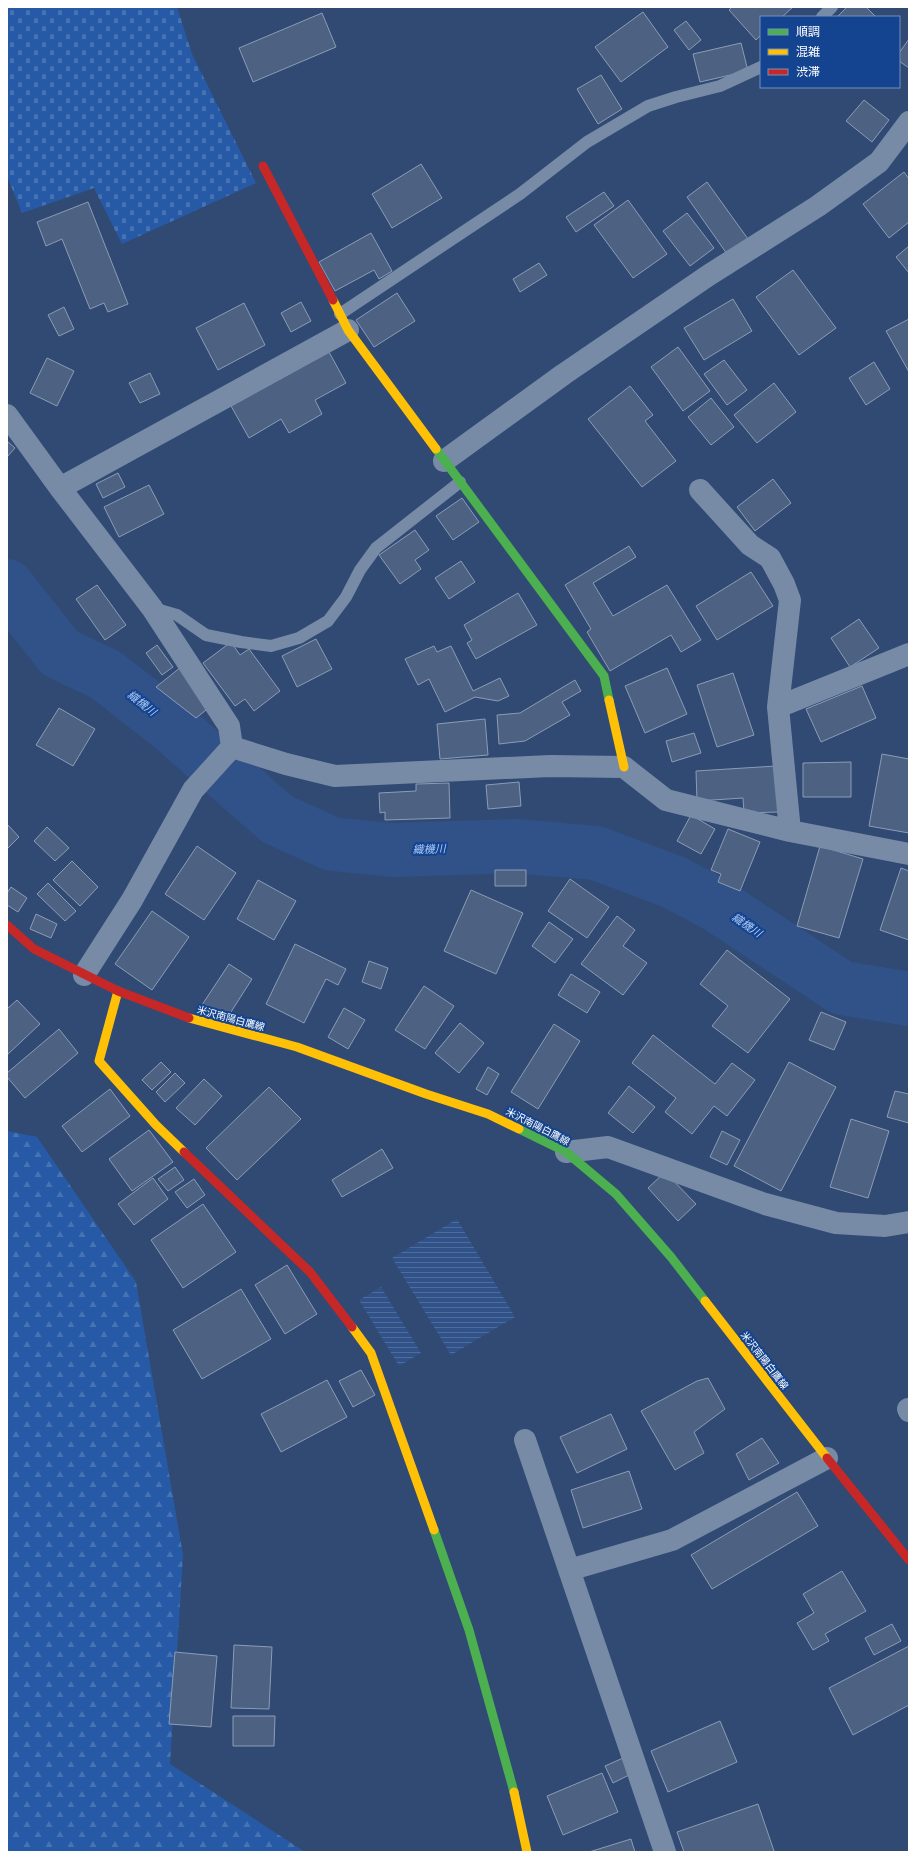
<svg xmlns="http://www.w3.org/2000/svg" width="916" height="1859" viewBox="0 0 916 1859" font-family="'Nunito Sans','Noto Sans JP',sans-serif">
	<defs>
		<pattern id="forest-firs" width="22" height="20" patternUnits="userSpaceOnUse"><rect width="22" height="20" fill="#275aa6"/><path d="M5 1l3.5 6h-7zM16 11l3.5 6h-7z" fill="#4773b3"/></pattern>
		<pattern id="cemetery-stones" width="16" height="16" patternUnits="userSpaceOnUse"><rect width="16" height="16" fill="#275aa6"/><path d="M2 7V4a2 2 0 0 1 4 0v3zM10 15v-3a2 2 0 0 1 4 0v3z" fill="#4773b3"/></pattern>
		<pattern id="water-rules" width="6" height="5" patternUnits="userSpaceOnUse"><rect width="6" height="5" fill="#305289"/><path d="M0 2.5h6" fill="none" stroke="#4f6c9b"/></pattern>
	</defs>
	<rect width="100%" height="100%" fill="#304a73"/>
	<path fill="url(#forest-firs)" d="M7,1131L37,1137L136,1282L183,1555L170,1764L305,1852H7Z"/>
	<path fill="url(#cemetery-stones)" d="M7,7H177L192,54L256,183L122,244L94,188L22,213L7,176Z"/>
	<path fill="url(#water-rules)" d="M457,1219L515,1317L451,1355L392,1258Z
		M381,1287L421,1353L399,1366L359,1300Z"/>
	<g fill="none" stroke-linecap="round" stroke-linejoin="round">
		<path stroke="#305289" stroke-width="54" d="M7,586L60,653L106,675L170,725L277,819L332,844L392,850L516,846L596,853L673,882L715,904L842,988L909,999"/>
	</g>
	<path fill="#4d6283" stroke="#8c9cb5" d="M732,7H793L782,17H761V35L756,40L729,10Z
		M847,7H866L876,17H837Z
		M643,12L668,47L621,82L595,47Z
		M322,13L336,47L253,82L239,48Z
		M686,21L701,40L689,50L674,30Z
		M909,39V68L899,61V53Z
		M741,43L748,71L700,82L693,54Z
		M601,75L622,109L598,124L577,89Z
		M864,100L889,120L872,142L846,121Z
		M421,164L442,198L392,228L372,194Z
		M904,172L909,179V222L889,238L863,204Z
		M707,182L748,239L727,254L687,197Z
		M604,192L614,206L576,232L566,217Z
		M628,200L667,254L633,278L594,225Z
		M88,202L128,304L108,312L104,303L90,309L62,239L46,246L37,222Z
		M687,213L714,248L690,266L663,231Z
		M371,233L392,271L379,279L374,270L335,291L319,262Z
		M909,246V273L896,257Z
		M539,263L547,275L520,292L513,279Z
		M793,270L836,328L799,355L756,297Z
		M397,293L415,321L374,347L356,320Z
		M733,299L752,331L704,360L684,328Z
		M301,302L311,321L291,332L281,313Z
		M244,303L265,345L218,370L196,328Z
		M64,307L74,329L59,336L48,315Z
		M909,319V372L886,331Z
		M678,347L710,391L683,411L651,367Z
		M329,352L346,383L315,400L322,414L289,433L281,419L249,438L231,406Z
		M47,358L74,371L57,406L30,393Z
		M724,360L747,390L727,405L704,374Z
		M874,362L890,389L866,405L849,378Z
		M150,373L160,394L140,403L129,383Z
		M774,383L796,412L757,443L734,415Z
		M630,386L653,415L645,421L676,461L642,487L588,419Z
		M711,398L734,427L711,445L688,417Z
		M7,441L15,448L7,457Z
		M118,473L125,487L103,498L96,484Z
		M773,479L791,503L755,531L737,507Z
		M149,485L164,514L119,537L104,507Z
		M462,498L479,522L453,540L436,516Z
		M415,530L429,550L415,560L421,569L400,584L379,555Z
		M629,546L636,557L593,583L613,616L667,585L701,640L681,652L671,635L610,671L587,632L591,629L565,585Z
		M461,561L475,582L449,599L435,578Z
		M751,572L773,606L717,640L696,606Z
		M97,585L126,625L105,640L76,599Z
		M518,593L537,625L476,659L467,643L472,640L464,625Z
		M859,619L879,648L850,667L831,638Z
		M316,639L332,669L297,687L282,656Z
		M231,642L240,655L249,649L280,691L254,711L245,699L235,706L203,663Z
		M157,645L173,667L162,675L146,653Z
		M434,646L437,652L451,646L473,691L500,678L509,696L498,701L475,697L445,712L429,679L418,685L405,659Z
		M181,667L211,706L196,718L156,687Z
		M667,668L687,714L645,733L625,686Z
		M733,673L754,735L717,747L697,685Z
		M575,680L581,691L562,702L570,715L525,741L499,744L497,715L520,713Z
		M862,686L876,718L821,742L806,709Z
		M59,708L95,729L73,766L36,745Z
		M485,719L488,755L440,759L437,724Z
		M694,733L701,753L672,762L666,741Z
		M882,754L909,759V833L869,826Z
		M851,762V797H803V763Z
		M776,766L779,812L744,813L743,798L697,801L696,771Z
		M519,782L521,806L488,809L486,785Z
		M449,783L450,818L385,820V812L380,813L379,793L416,791V784Z
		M691,815L715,829L701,854L677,841Z
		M7,824L19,837L7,849Z
		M47,827L69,848L55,861L34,841Z
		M728,829L760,842L740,891L718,882L721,874L711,870Z
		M197,846L236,873L204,920L165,894Z
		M820,846L863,859L839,938L797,926Z
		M72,861L98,887L80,906L53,880Z
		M901,868L909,871V940L880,930Z
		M495,870H526V886H495Z
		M570,879L609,907L587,938L548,911Z
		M258,880L296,901L274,940L237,919Z
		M48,883L76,911L65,921L37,894Z
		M11,887L27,898L18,912L7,905V893Z
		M471,890L523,913L496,974L444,951Z
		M152,911L189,937L152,990L115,964Z
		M36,914L57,924L51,938L30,929Z
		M617,916L635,930L623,946L647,963L623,995L581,964Z
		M549,922L573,939L555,963L532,946Z
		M295,944L346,969L338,985L326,979L304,1023L266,1004Z
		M727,950L790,999L748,1053L712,1026L728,1006L700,984Z
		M369,961L388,968L381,989L362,982Z
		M229,964L252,979L224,1023L200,1008Z
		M571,974L600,992L587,1013L558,995Z
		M424,986L454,1006L425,1049L395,1030Z
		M17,1000L40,1024L7,1055V1009Z
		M344,1008L365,1020L348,1049L328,1037Z
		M821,1012L846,1022L834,1050L809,1040Z
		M460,1023L484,1043L459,1073L435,1053Z
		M554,1024L580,1041L538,1109L511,1092Z
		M59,1029L78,1053L25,1098L7,1077V1073Z
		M653,1035L715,1084L732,1063L755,1080L727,1116L714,1106L692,1134L665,1112L676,1098L632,1063Z
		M161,1062L171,1072L152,1090L142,1080Z
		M789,1062L836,1087L781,1191L734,1166Z
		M488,1067L499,1074L487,1095L476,1089Z
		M175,1073L185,1083L165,1102L156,1092Z
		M204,1079L222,1096L195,1125L176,1108Z
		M629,1086L655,1107L633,1133L608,1113Z
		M269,1087L301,1119L237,1180L206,1148Z
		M110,1089L130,1116L82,1152L62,1126Z
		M895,1091L909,1094V1123L887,1117Z
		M851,1119L889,1131L868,1198L830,1187Z
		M149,1130L173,1162L132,1191L109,1159Z
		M722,1131L740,1140L727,1165L710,1157Z
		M382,1149L393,1168L342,1197L332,1180Z
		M175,1167L184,1180L168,1191L158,1179Z
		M665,1172L696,1204L678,1221L648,1188Z
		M153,1178L168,1199L134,1225L118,1204Z
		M194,1179L205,1195L187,1208L175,1192Z
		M203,1204L236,1252L183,1288L151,1240Z
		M287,1265L317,1314L285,1334L255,1285Z
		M241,1289L271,1339L202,1379L173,1330Z
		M361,1370L375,1395L353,1407L339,1381Z
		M708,1378L725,1409L694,1432L704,1453L675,1470L641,1411L697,1381Z
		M327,1380L347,1417L281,1452L261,1414Z
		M611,1414L627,1449L577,1473L560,1437Z
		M762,1438L779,1463L749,1480L736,1454Z
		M629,1471L642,1509L583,1528L571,1490Z
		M797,1492L818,1526L712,1589L691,1555Z
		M842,1571L866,1611L825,1634L829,1641L813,1650L797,1623L814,1613L803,1594Z
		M892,1624L901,1641L874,1655L865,1638Z
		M234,1645L272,1647L269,1709L231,1708Z
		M909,1646V1705L853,1735L829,1688Z
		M175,1652L217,1656L211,1727L169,1724Z
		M233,1716H275L274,1746H233Z
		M720,1721L737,1762L668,1792L651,1751Z
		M623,1758L631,1774L613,1783L605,1766Z
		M602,1773L618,1812L563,1835L547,1796Z
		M758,1804L774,1851L770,1852H684L677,1832Z
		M631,1839L635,1852H589Z"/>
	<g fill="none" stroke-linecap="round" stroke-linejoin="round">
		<path stroke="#778ba7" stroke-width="12" d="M822,17L832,7
			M340,314L520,194L587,142L648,106L676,97L720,86L761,67
			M153,608L177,615L206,635L241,642L271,646L299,638L328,621L346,597L360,570L376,548L460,482"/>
		<path stroke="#778ba7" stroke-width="22" d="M7,415L60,488L152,608L229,726L232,747
			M444,461L564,374L709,275L818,206L879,162L909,122
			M60,488L348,330
			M700,490L750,545L770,558L784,584L790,600L778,707L790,831
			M778,707L909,654
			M232,747L286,764L335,776L550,766L624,767L666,800L790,831L909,854
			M84,975L132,900L193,790L232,747
			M566,1152L608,1147L765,1204L836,1223L885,1226L909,1222
			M908,1409L909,1411
			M525,1440L665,1852
			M569,1570L672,1540L827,1458"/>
		<path stroke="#4caf50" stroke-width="9" d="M436,449L604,676L609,700
			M519,1129L566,1152L616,1194L671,1257L705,1301
			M434,1530L469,1630L514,1792"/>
		<path stroke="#ffc107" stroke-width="9" d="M333,300L348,330L436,449
			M609,700L624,767
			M118,991L99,1061L156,1125L184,1152
			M189,1018L297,1047L426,1094L488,1114L519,1129
			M705,1301L827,1458
			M352,1327L371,1353L434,1530
			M514,1792L527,1852"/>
		<path stroke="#c62828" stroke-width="9" d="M263,166L333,300
			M7,925L34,949L118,991L189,1018
			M184,1152L310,1272L352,1327
			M827,1458L909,1560"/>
	</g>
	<g text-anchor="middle" stroke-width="4" stroke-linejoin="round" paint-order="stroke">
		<g font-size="10" fill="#fff" stroke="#14448f">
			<text transform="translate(231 1018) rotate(15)" y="4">米沢南陽白鷹線</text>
			<text transform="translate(538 1126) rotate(27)" y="4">米沢南陽白鷹線</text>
			<text transform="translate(765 1360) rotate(52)" y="4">米沢南陽白鷹線</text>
		</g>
		<g font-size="11" font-style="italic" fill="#accbf8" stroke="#14448f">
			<text transform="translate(142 703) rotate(38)" y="4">織機川</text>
			<text transform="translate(429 849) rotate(-2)" y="4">織機川</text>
			<text transform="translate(747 925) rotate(34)" y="4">織機川</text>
		</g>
	</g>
	<rect width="916" height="1859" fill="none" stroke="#ffffff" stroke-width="16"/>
	<rect x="760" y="16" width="140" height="72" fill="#14448f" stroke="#728fbc"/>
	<rect x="768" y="29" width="20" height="6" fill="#4caf50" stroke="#728fbc"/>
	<text x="796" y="36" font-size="12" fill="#ffffff">順調</text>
	<rect x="768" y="49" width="20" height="6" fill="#ffc107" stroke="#728fbc"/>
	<text x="796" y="56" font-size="12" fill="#ffffff">混雑</text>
	<rect x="768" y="69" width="20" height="6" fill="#c62828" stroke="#728fbc"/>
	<text x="796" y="76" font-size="12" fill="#ffffff">渋滞</text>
</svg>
